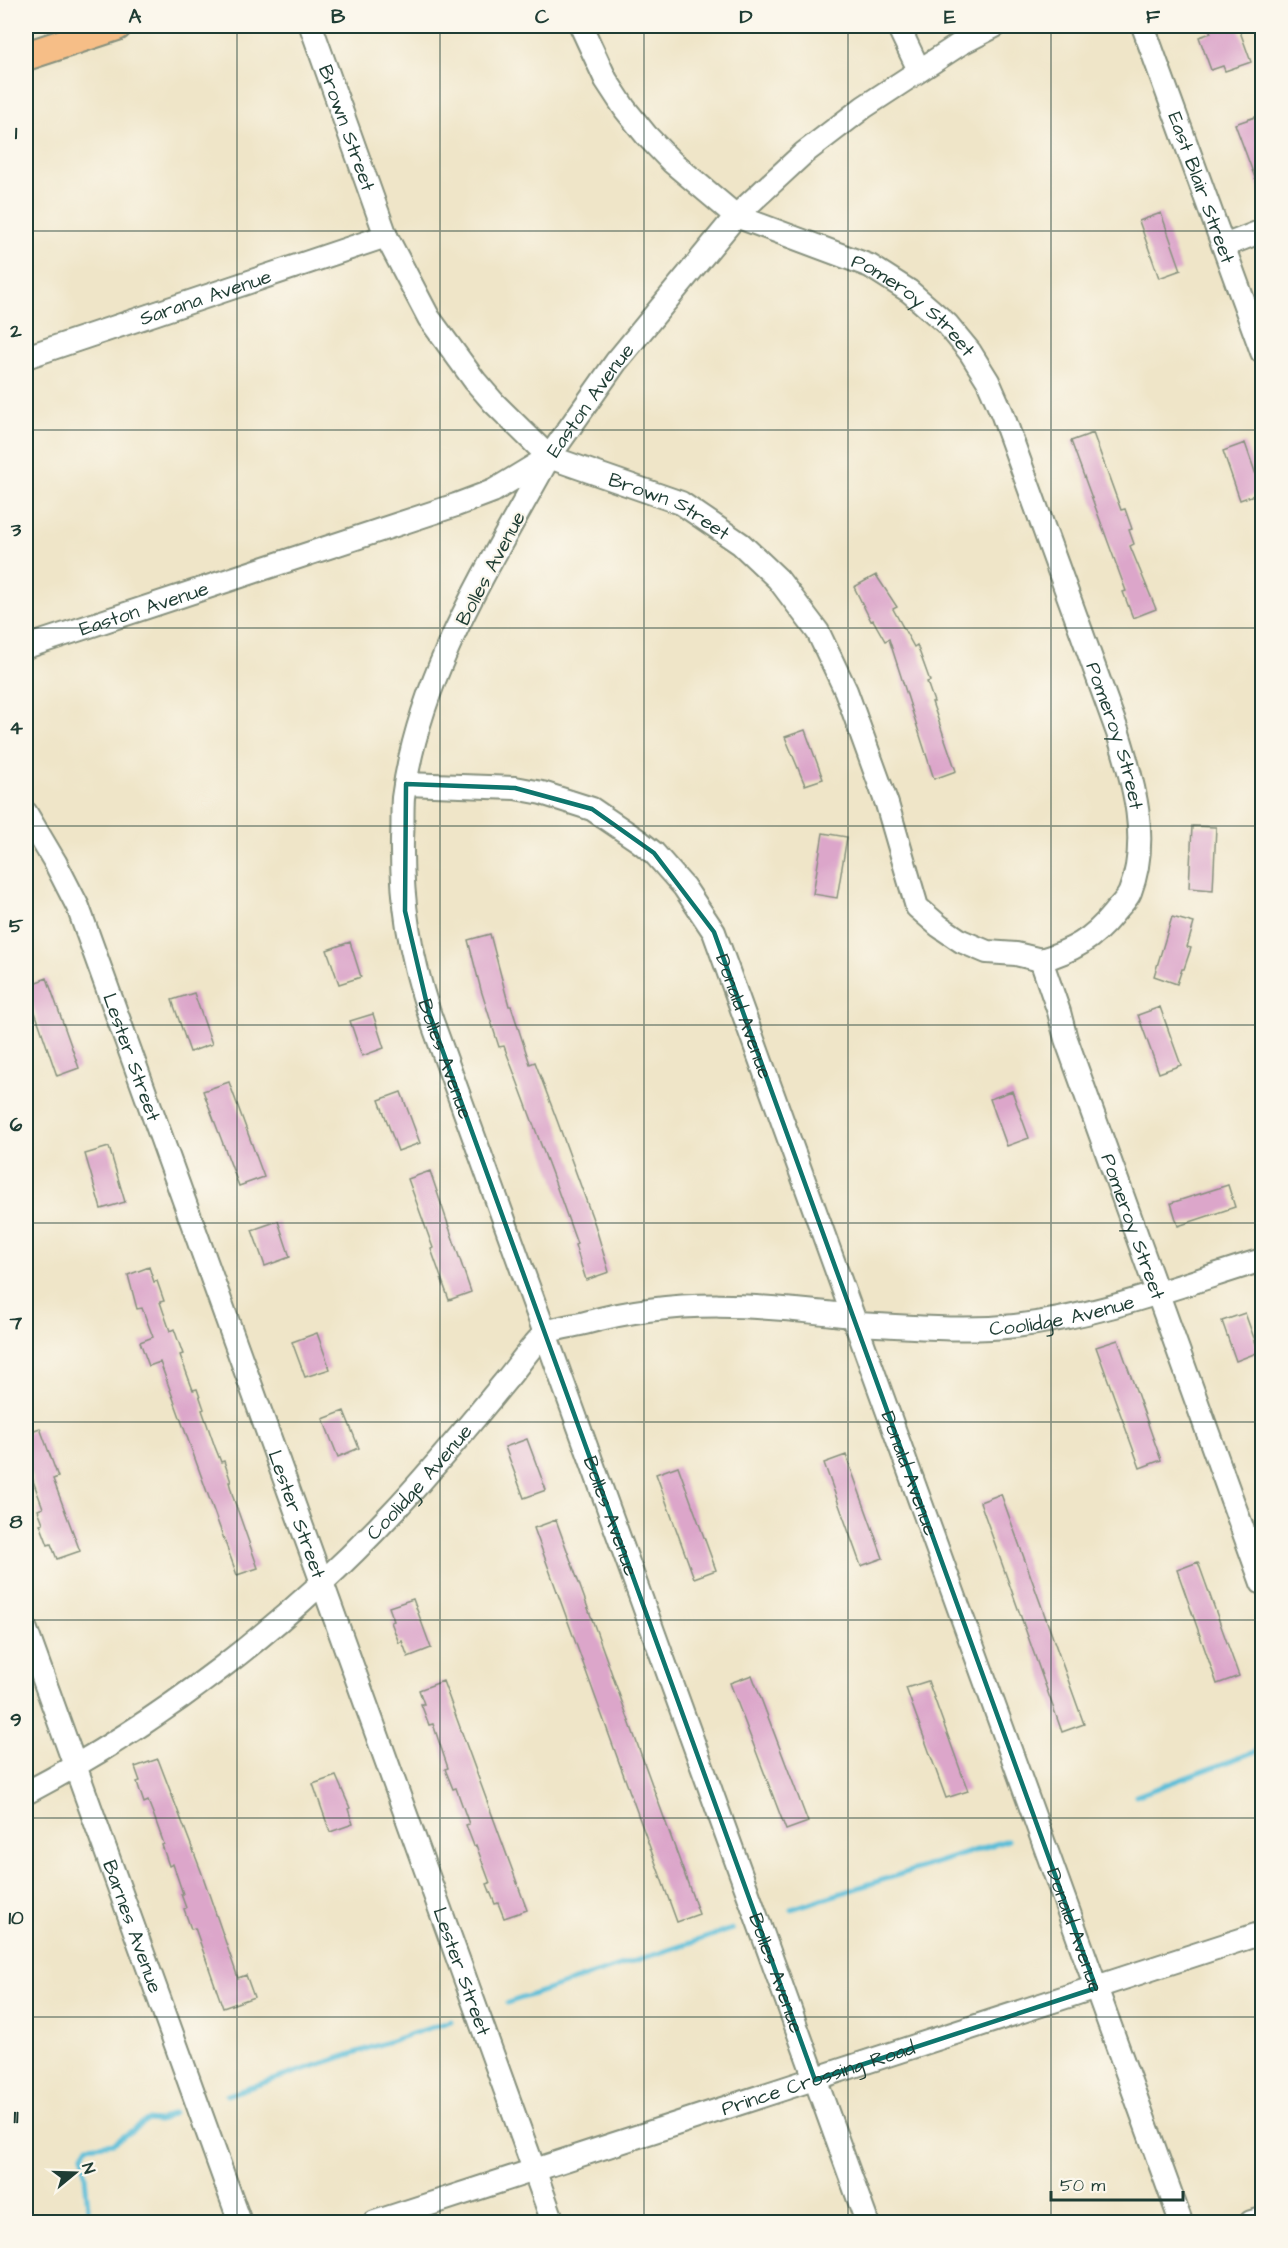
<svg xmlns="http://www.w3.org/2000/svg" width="1288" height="2248" viewBox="0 0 1288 2248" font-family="'Architects Daughter',sans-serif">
	<rect width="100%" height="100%" fill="#fbf7ec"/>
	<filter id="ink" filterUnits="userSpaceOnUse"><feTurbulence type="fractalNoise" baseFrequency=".0167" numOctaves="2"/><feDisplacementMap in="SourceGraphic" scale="12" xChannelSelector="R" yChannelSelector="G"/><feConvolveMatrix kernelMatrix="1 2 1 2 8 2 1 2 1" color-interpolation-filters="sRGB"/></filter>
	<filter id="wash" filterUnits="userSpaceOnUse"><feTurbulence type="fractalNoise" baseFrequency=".008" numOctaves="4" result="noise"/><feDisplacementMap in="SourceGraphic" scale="24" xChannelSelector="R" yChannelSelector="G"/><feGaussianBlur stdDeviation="1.35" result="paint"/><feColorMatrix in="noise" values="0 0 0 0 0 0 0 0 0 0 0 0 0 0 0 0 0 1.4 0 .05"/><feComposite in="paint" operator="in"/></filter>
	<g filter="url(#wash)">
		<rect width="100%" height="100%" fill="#efe5c8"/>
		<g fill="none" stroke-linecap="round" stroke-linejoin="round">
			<path stroke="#59bdd8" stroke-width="5" d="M1136,1796L1262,1749
				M791,1909L1008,1840
				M507,2003L732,1929
				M227,2095L451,2021
				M86,2222L88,2208L83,2154L88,2146L114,2143L147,2120L158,2121L173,2113"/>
		</g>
		<g id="blocks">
			<path fill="#dca6ca" d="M1208,26H1238L1251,62L1225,71L1223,66L1211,70L1199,37L1211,33Z
				M1258,116L1263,129V193L1261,194L1235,124Z
				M1161,213L1181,270L1159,278L1139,221Z
				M1093,433L1121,510L1125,509L1132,529L1129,530L1134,544L1130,546L1156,609L1133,618L1123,592L1126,591L1071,441Z
				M1245,443L1262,492L1240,500L1223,451Z
				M876,575L897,607L893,609L914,647L917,645L930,681L927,682L934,702H932L956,771L934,779L889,639L885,641L873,620L871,621L854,587Z
				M805,730L823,779L805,785L785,737Z
				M1192,826L1216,827L1213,890L1189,888Z
				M823,833L847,837L837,898L813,894Z
				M1172,917L1194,923L1187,947L1191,948L1184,969H1182L1177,984L1154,976Z
				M490,934L509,1006H511L530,1064L535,1062L558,1123L595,1225L609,1272L586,1280L575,1245L577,1244L552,1174L504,1046L499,1047L481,990L468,940Z
				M350,942L361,977L339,984L327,950Z
				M47,978L79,1068L57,1076L26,986Z
				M194,993L212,1044L190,1052L172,1000Z
				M1160,1007L1181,1065L1159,1073L1138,1015Z
				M373,1014L384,1048L362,1056L350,1021Z
				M229,1082L264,1177L239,1186L203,1091Z
				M1012,1091L1029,1138L1007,1146L990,1099Z
				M401,1092L420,1143L398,1151L379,1100Z
				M109,1147L125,1202L101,1209L85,1154Z
				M430,1171L471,1292L449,1300L431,1249L433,1248L408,1179Z
				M1228,1185L1235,1207L1178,1226L1171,1203Z
				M278,1221L290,1257L265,1266L252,1230Z
				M149,1267L154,1282L157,1281L164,1301L160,1302L170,1331L174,1329L183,1354L180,1355L193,1390L197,1389L204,1409L202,1410L215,1447L221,1462L224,1461L231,1482H229L233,1497L258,1568L237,1575L160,1362L149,1366L140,1342L153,1337L142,1308L137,1309L128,1275Z
				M1245,1313L1259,1352L1236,1361L1222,1321Z
				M317,1333L330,1369L305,1377L292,1342Z
				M1118,1340L1161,1460L1140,1468L1096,1347Z
				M344,1411L359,1448L338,1457L323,1419Z
				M40,1428L58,1477L53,1479L80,1551L57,1559L51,1544L48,1545L40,1524L43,1523L38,1510L43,1508L29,1470L26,1472V1433Z
				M527,1439L546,1490L524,1498L505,1447Z
				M846,1455L883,1558L861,1566L824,1463Z
				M678,1466L716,1570L694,1578L656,1474Z
				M1001,1494L1084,1724L1062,1732L980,1502Z
				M556,1520L699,1914L677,1922L534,1528Z
				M1198,1562L1239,1676L1217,1684L1177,1570Z
				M413,1599L431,1648L408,1657L402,1641L399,1643L391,1622L394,1621L389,1607Z
				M752,1675L808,1822L786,1830L730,1683Z
				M443,1681L527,1910L504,1918L498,1903L495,1904L487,1884L490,1883L476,1845L474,1846L466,1825L469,1824L456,1788L453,1789L445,1769L448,1768L433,1724L429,1725L421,1704H424L419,1690Z
				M928,1681L968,1791L946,1798L906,1688Z
				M158,1759L201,1871L238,1978L246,1975L254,1997L223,2008L195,1928L191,1929L184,1909L186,1908L181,1894H183L173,1864L169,1866L162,1845L164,1844L154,1816L148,1801L144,1803L137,1782L140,1781L135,1767Z
				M336,1776L350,1808L348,1809L353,1824L330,1832L313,1784Z"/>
		</g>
	</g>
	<g filter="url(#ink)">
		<use href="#blocks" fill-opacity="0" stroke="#87917e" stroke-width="1.5"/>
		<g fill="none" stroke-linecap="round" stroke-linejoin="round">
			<g stroke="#87917e" stroke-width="26">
				<g id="minor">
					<path id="s1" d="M311,26L386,236L429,318L475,381L494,403L549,457L681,503L741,544L778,579L818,632L846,691L887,804L917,907L939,926L961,941L987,952L1016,954L1041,960"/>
					<path id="s2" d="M581,26L606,80L625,109L646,135L672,162L736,216L870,266L909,291L947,324L970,352L988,381L1002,413L1118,733C1134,784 1150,840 1130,892C1127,900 1118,907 1113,914C1092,940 1072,951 1041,960"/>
					<path d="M898,26L919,70"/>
					<path id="s3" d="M1143,26L1262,352"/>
					<path d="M1224,246L1262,231"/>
					<path id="s4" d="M26,357L386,236"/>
					<path id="s5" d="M549,457C490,565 419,674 403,798C402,811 403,826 402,839C401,902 410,954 429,1013L867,2222"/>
					<path id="s6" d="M26,647L456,505L493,491L549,457L616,362L736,216L804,153L864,107L960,44L995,26"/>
					<path id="s7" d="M406,784L515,788L542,793L592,809L639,841L654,853L684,887L714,932L1181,2222"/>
					<path id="s8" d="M26,813L55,862L78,907L553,2222"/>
					<path id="s9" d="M1041,960L1059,1012L1066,1039L1262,1583"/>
					<path id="s10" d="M855,1324C908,1326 962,1332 1015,1326C1100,1316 1181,1285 1262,1260"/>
					<path id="s11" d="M26,1630L240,2222"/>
					<path id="s12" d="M26,1793C161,1722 286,1626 391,1514C432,1471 469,1425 507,1379C515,1370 537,1338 546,1333C557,1327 574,1326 585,1323C678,1297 759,1305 852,1316"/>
					<path id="s13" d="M375,2222L1262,1933"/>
					<path d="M1251,2222L1262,2219"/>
				</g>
			</g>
			<g stroke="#87917e" stroke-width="32">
				<path id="major" d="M26,56L117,26"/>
			</g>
			<use href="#minor" stroke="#fff" stroke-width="22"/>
			<use href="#major" stroke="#f6be87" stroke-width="28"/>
		</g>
	</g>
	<path fill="none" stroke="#0f766e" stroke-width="4.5" stroke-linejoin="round" d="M406,784L515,788L592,809L654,853L714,932L1096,1988L815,2080L429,1013L405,911Z"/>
	<path fill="none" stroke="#1f3d34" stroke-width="1.5" stroke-opacity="0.55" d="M237,26V2222M440,26V2222M644,26V2222M848,26V2222M1051,26V2222M26,231H1262M26,430H1262M26,628H1262M26,826H1262M26,1025H1262M26,1223H1262M26,1422H1262M26,1620H1262M26,1818H1262M26,2017H1262"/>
	<g text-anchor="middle" stroke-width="4.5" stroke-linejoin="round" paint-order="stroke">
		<g font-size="20" fill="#1f3d34" stroke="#fbf7ec">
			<text dy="7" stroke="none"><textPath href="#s1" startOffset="108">Brown Street</textPath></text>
			<text dy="7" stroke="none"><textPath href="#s3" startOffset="172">East Blair Street</textPath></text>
			<text dy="7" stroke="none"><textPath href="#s4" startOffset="189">Sarana Avenue</textPath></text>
			<text dy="7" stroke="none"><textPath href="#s2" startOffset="450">Pomeroy Street</textPath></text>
			<text dy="7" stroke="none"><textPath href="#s6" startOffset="628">Easton Avenue</textPath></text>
			<text dy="7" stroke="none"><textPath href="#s1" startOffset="630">Brown Street</textPath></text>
			<text transform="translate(490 568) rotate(-62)" y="7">Bolles Avenue</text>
			<text dy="7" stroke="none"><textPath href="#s6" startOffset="124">Easton Avenue</textPath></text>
			<text dy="7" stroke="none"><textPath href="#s2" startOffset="936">Pomeroy Street</textPath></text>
			<text dy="7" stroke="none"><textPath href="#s7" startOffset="454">Donald Avenue</textPath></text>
			<text dy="7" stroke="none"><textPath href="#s8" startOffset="267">Lester Street</textPath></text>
			<text dy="7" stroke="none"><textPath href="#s5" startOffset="640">Bolles Avenue</textPath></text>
			<text dy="7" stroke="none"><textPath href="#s9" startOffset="282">Pomeroy Street</textPath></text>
			<text dy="7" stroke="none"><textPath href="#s10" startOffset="208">Coolidge Avenue</textPath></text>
			<text dy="7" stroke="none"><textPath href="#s7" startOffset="940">Donald Avenue</textPath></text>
			<text dy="7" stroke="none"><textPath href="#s12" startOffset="504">Coolidge Avenue</textPath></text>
			<text dy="7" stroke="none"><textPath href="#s8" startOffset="753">Lester Street</textPath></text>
			<text dy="7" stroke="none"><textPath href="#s5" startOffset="1126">Bolles Avenue</textPath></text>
			<text dy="7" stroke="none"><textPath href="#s11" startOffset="315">Barnes Avenue</textPath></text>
			<text dy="7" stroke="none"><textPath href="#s7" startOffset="1426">Donald Avenue</textPath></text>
			<text dy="7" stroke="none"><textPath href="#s8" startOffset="1239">Lester Street</textPath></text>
			<text dy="7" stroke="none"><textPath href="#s5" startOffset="1612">Bolles Avenue</textPath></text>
			<text dy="7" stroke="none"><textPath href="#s13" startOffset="466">Prince Crossing Road</textPath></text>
		</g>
	</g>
	<rect width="1288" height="2248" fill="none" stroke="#fbf7ec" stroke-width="66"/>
	<g transform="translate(75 2173) rotate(71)" stroke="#fbf7ec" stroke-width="4.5" paint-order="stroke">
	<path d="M0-4.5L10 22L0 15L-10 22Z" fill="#1f3d34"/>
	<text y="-9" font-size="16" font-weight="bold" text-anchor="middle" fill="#1f3d34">N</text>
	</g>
	<path d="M1051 2191v9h132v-9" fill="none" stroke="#1f3d34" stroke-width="3"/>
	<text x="1060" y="2191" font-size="18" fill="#1f3d34" stroke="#fbf7ec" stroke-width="4.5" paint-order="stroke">50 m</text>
	<rect x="33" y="33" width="1222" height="2182" fill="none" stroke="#1f3d34" stroke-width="2"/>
	<g font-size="20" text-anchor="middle" font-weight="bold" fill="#1f3d34">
		<text x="135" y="23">A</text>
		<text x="338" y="23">B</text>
		<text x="542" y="23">C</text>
		<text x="746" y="23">D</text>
		<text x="950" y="23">E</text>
		<text x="1153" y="23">F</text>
		<text x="16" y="139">1</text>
		<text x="16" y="337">2</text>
		<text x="16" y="536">3</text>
		<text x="16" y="734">4</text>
		<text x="16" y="932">5</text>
		<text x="16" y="1131">6</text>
		<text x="16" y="1329">7</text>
		<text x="16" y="1528">8</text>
		<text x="16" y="1726">9</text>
		<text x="16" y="1924">10</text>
		<text x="16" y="2123">11</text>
	</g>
</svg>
